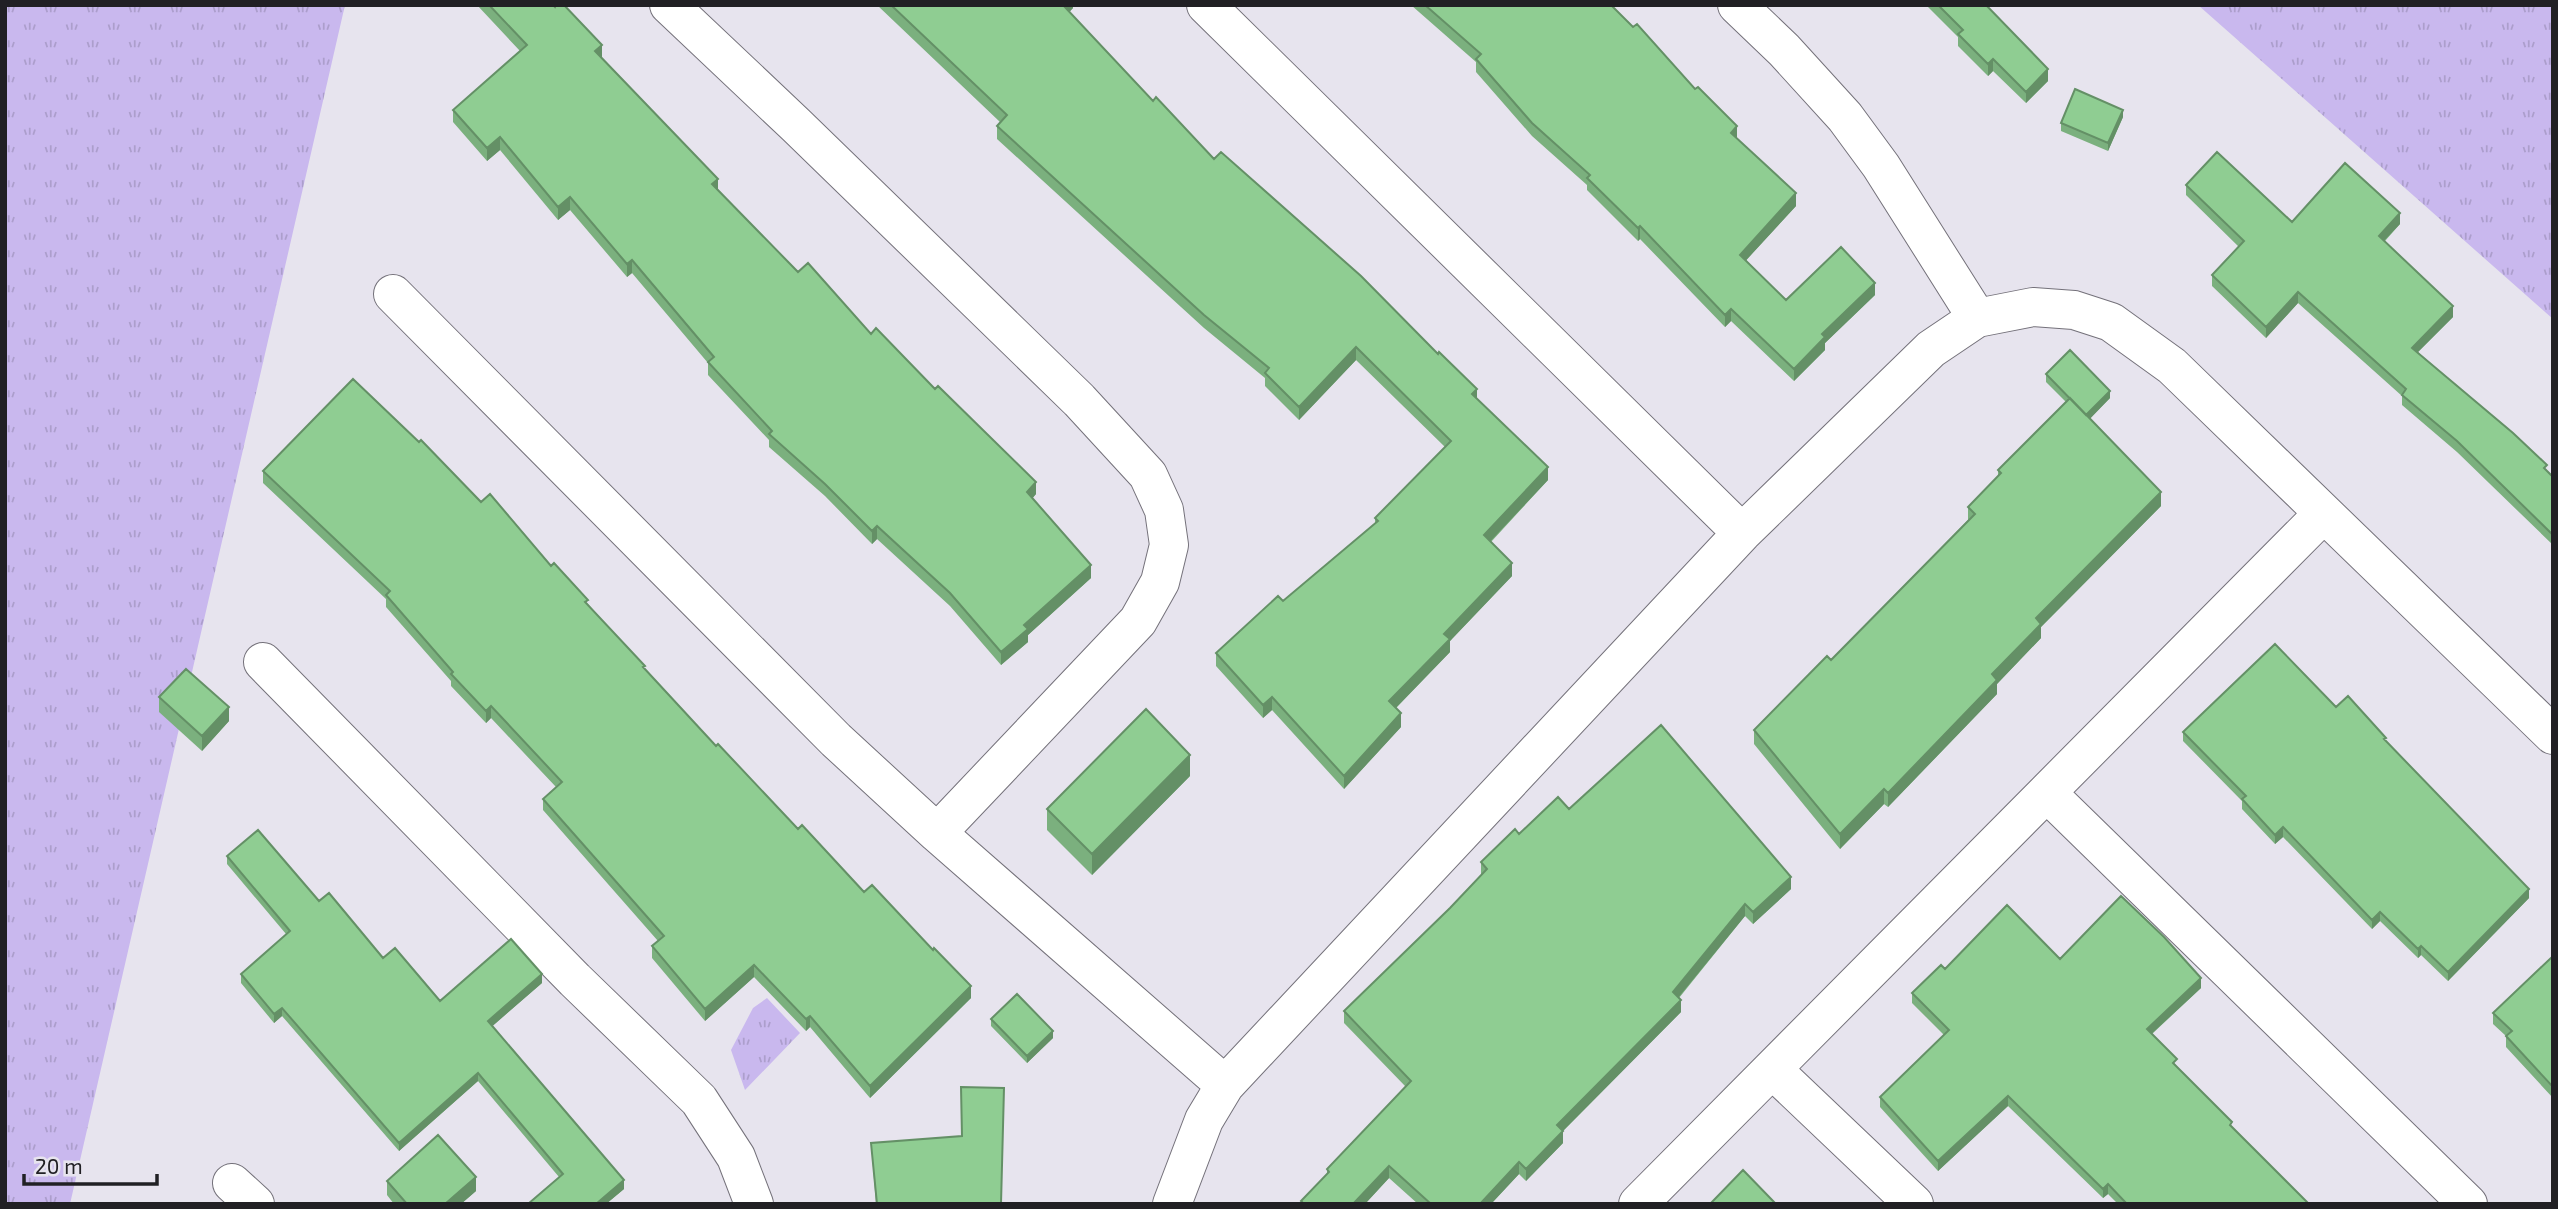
<svg xmlns="http://www.w3.org/2000/svg" width="2558" height="1209" viewBox="0 0 2558 1209" font-family="'Exo 2',sans-serif">
	<defs>
		<pattern id="grass-tufts" width="24" height="20" patternUnits="userSpaceOnUse" patternTransform="scale(1.75)"><rect width="24" height="20" fill="#c9b8ee"/><path d="M3 7l-1-3M5 7V3M7 7l1-3M15 17l-1-3M17 17v-4M19 17l1-3" fill="none" stroke="#ac9ecc"/></pattern>
	</defs>
	<rect width="100%" height="100%" fill="#e7e4ee"/>
	<path fill="url(#grass-tufts)" d="M5,5H345L70,1204H5Z
		M2198,5H2553V319Z
		M767,998L800,1033L745,1090L731,1050L753,1008Z"/>
	<g fill="none" stroke-linecap="round" stroke-linejoin="round">
		<g stroke="#74717a" stroke-width="40">
			<path id="minor" d="M669,5L796,125L1079,400L1148,475L1164,510L1169,545L1160,582L1138,621L937,833
				M1206,5L1742,533
				M1737,5L1784,50L1845,117L1881,166L1977,318
				M393,294L836,740L937,833L1225,1085
				M263,662L575,980L699,1100L736,1157L754,1204
				M2047,793L2468,1204
				M1773,1070L1914,1204
				M232,1183L255,1204
				M1172,1204L1204,1120L1225,1085L1742,533L1931,349L1977,318L2033,307L2074,310L2111,322L2172,366L2553,735
				M1638,1204L2323,514"/>
		</g>
		<use href="#minor" stroke="#fff" stroke-width="38"/>
	</g>
	<path fill="#7bb07e" d="M477,5H553L602,58L718,190L798,272L871,334L1036,494L1032,498L1091,578L1028,635V642L1001,665L950,606L877,539L872,544L825,496L769,447V440L708,375V363L632,273L627,277L570,210L558,220L500,150L487,161L453,122V110L520,51Z
		M877,5H1073V8L1069,12L1153,101L1214,159L1477,399L1548,480L1491,542L1512,576L1450,641V652L1396,708L1401,727L1344,789L1272,710L1263,718L1216,666V653L1283,601L1375,524V518L1445,447L1356,360L1299,420L1265,386V378L1204,328L997,139V126L1000,122Z
		M1411,5H1611L1737,138L1796,206L1746,260L1786,300L1875,295L1825,343V350L1794,381L1731,321L1725,327L1640,239L1638,241L1587,190V185L1532,136L1476,72V62Z
		M1926,5H1986L2048,81L2026,103L1993,71L1988,76L1958,46V37Z
		M2123,117L2108,151L2061,131V123Z
		M2186,185L2292,222L2400,224L2385,241L2453,317L2418,352L2553,477V545L2457,452L2402,405V396L2298,303L2266,338L2212,286V275L2239,247L2186,195Z
		M2046,374L2110,398L2090,418L2161,506L2041,627V638L1997,684V694L1888,807L1884,804L1840,849L1754,744V730L1831,660L1968,520V507L1998,476V470L2066,402L2046,382Z
		M263,471L481,502L551,566L588,604L645,669L716,746L798,829L864,892L971,998L870,1098L810,1027L806,1031L754,977L705,1021L652,958V946L658,941L543,810V799L556,787L491,718L486,723L451,686V681L386,607V599L263,483Z
		M159,697L229,721L202,751L159,712Z
		M2336,707L2386,741L2529,898L2448,981L2421,955L2418,958L2380,921L2372,929L2283,837L2275,844L2242,809V801L2183,741V732Z
		M1190,776L1092,875L1047,830V809Z
		M1569,809L1791,889L1753,924L1745,916L1679,998L1681,1012L1563,1131V1143L1526,1181L1519,1174L1491,1204H1418L1389,1178L1365,1204H1301V1201L1327,1174V1169L1406,1087L1344,1023V1011L1450,908L1481,875V862L1519,834Z
		M227,856L319,901L383,958L440,1001L542,983L492,1026L624,1189L606,1204H528L559,1177L478,1081L399,1151L282,1016L274,1023L241,983V974L286,934L227,864Z
		M2553,956V1098L2506,1047V1036L2493,1024V1013Z
		M2060,959L2201,988L2152,1034L2177,1067L2232,1127L2309,1204H2118L2108,1194L2103,1198L2008,1106L1938,1171L1880,1107V1097L1944,1035L1912,1003V993L1945,969Z
		M991,1019L1053,1038L1027,1063L991,1026Z
		M871,1143L1002,1204H876Z
		M387,1181L476,1191L461,1204H394L387,1195Z"/>
	<path fill="#649066" d="M1063,5H1073V8L1063,19Z
		M602,45V58L595,64V51Z
		M1993,59V71L1988,76V64Z
		M2048,69V81L2026,103V92Z
		M2123,110V117L2108,151V143Z
		M1737,126V139L1731,133Z
		M500,137V150L487,161V148Z
		M718,179V191L712,184Z
		M1796,193V206L1740,267V255Z
		M570,197V210L558,220V207Z
		M2400,213V224L2379,246V236Z
		M1640,226V239L1638,241V228Z
		M632,260V273L627,277V264Z
		M1875,283V295L1825,343V350L1794,381V369L1822,334Z
		M2298,292V303L2266,338V327Z
		M2453,306V317L2412,358V348Z
		M1731,309V321L1725,327V315Z
		M1356,347V360L1299,420V407Z
		M1477,389V402L1472,394Z
		M2110,391V398L2086,423V415Z
		M1548,467V480L1484,548V535Z
		M1036,482V494L1027,505V492Z
		M2161,492V506L2041,627V638L1997,684V694L1888,807V793L1992,674L2036,618Z
		M877,526V539L872,544V531Z
		M1512,563V576L1450,641V652L1389,715V701L1444,634Z
		M1091,565V578L1028,635V642L1001,665V652L1024,625Z
		M1272,697V710L1263,718V705Z
		M491,706V718L486,723V711Z
		M229,707V721L202,751V736Z
		M1401,713V727L1344,789V776Z
		M1190,755V776L1092,875V854Z
		M1884,789V804L1840,849V834Z
		M2283,827V837L2275,844V835Z
		M1791,877V889L1753,924V912Z
		M2529,889V898L2448,981V972Z
		M1745,904V916L1673,1004V992Z
		M2380,912V921L2372,929V920Z
		M2421,946V955L2418,958V949Z
		M754,965V977L705,1021V1009Z
		M542,974V983L488,1030V1021Z
		M2201,978V988L2147,1038V1029Z
		M971,986V998L870,1098V1086Z
		M1681,1000V1012L1563,1131V1143L1526,1181V1169L1557,1125Z
		M282,1008V1016L274,1023V1014Z
		M810,1016V1027L806,1031V1019Z
		M1053,1031V1038L1027,1063V1056Z
		M478,1073V1081L399,1151V1143Z
		M2008,1096V1106L1938,1171V1161Z
		M1519,1162V1174L1491,1204H1480Z
		M1389,1166V1178L1365,1204H1353Z
		M476,1177V1191L461,1204H445Z
		M624,1180V1189L606,1204H596Z
		M2108,1184V1194L2103,1198V1189Z"/>
	<path fill="#8fcd92" stroke="#649066" stroke-width="2" d="M489,5H553L555,7L556,5H564L602,45L595,51L718,179L712,184L798,272L808,263L871,334L876,328L935,389L938,386L1036,482L1027,492L1091,565L1024,625L1028,629L1001,652L950,593L877,526L872,531L825,484L769,434L772,431L708,362L714,357L632,260L627,264L570,197L558,207L500,137L487,148L453,110L527,45Z
		M891,5H1063L1153,101L1156,97L1214,159L1221,152L1361,276L1438,354L1439,352L1477,389L1472,394L1548,467L1484,535L1512,563L1444,634L1450,639L1389,701L1401,713L1344,776L1272,697L1263,705L1216,653L1278,596L1283,601L1378,521L1375,518L1451,441L1356,347L1299,407L1265,373L1269,368L1204,315L997,126L1007,115Z
		M1425,5H1611L1633,27L1637,24L1695,89L1698,87L1737,126L1731,133L1796,193L1740,255L1786,300L1841,247L1875,283L1822,334L1825,337L1794,369L1731,309L1725,315L1640,226L1638,228L1587,178L1590,175L1532,123L1476,59L1481,54Z
		M1938,5H1986L2048,69L2026,92L1993,59L1988,64L1958,34L1963,30Z
		M2075,89L2123,110L2108,143L2061,123Z
		M2217,152L2292,222L2345,163L2400,213L2379,236L2453,306L2412,348L2513,433L2547,465L2544,468L2553,477V535L2457,441L2402,395L2406,389L2298,292L2266,327L2212,275L2244,241L2186,185Z
		M2070,350L2110,391L2086,415L2046,374Z
		M353,379L419,442L421,440L481,502L490,494L551,566L554,563L588,600L585,602L645,666L643,667L716,746L718,744L798,829L802,825L864,892L872,885L933,950L934,948L971,986L870,1086L810,1016L806,1019L754,965L705,1009L652,946L664,936L543,799L562,782L491,706L486,711L451,674L453,672L386,595L390,591L263,471Z
		M2070,398L2161,492L2036,618L2041,624L1992,674L1997,680L1888,793L1884,789L1840,834L1754,730L1827,656L1831,660L1975,514L1968,507L2001,473L1998,470Z
		M2275,644L2336,707L2348,696L2386,738L2384,739L2529,889L2448,972L2421,946L2418,949L2380,912L2372,920L2283,827L2275,835L2242,799L2246,796L2183,732Z
		M186,669L229,707L202,736L159,697Z
		M1146,709L1190,755L1092,854L1047,809Z
		M1661,725L1791,877L1753,912L1745,904L1673,992L1681,1000L1557,1125L1563,1131L1526,1169L1519,1162L1480,1204H1431L1389,1166L1353,1204H1304L1301,1201L1329,1172L1327,1169L1411,1081L1344,1011L1450,908L1487,869L1481,862L1515,829L1519,834L1558,797L1569,809Z
		M258,830L319,901L329,893L383,958L395,948L440,1001L511,939L542,974L488,1021L624,1180L596,1204H528L563,1174L478,1073L399,1143L282,1008L274,1014L241,974L290,931L227,856Z
		M2121,896L2164,937L2201,978L2147,1029L2177,1059L2173,1063L2232,1122L2230,1125L2309,1204H2127L2108,1184L2103,1189L2008,1096L1938,1161L1880,1097L1949,1030L1912,993L1941,965L1945,969L2007,905L2060,959Z
		M2553,956V1087L2506,1036L2512,1031L2493,1013Z
		M1017,994L1053,1031L1027,1056L991,1019Z
		M961,1087L1004,1088L1001,1204H877L871,1143L962,1136Z
		M438,1135L476,1177L445,1204H407L387,1181Z
		M1743,1170L1776,1204H1710Z"/>
	<rect width="2558" height="1209" fill="none" stroke="#212024" stroke-width="14"/>
	<path d="M24 1174v10h133v-10" fill="none" stroke="#212024" stroke-width="3.5"/>
	<text x="35" y="1174" font-size="21" fill="#212024" stroke="#e7e4ee" stroke-width="5" paint-order="stroke">20 m</text>
</svg>
